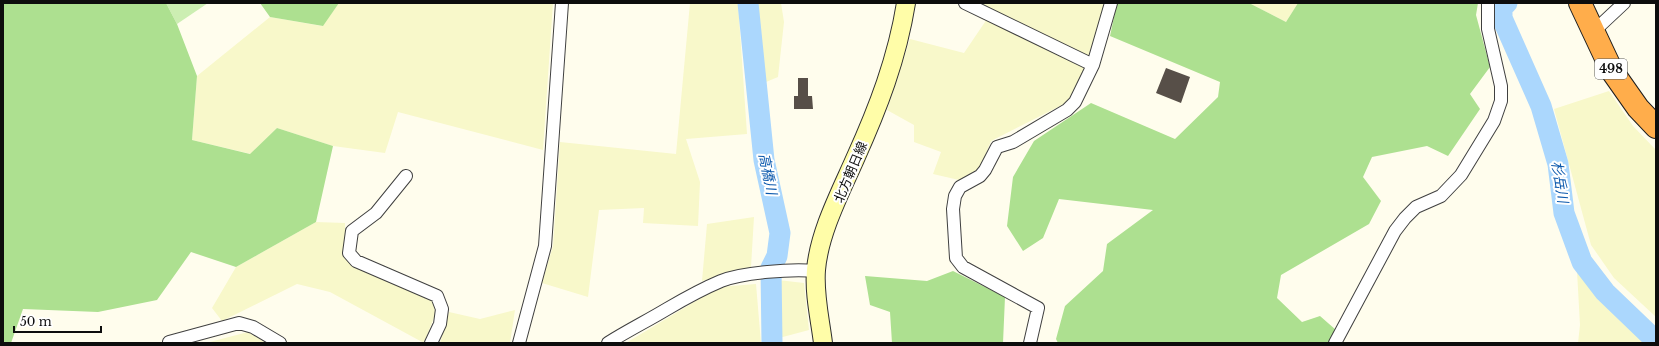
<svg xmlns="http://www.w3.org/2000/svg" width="1659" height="346" viewBox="0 0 1659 346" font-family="'Libre Baskerville','Noto Sans JP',serif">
	<rect width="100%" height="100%" fill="#fffded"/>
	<path fill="#f8f8ca" d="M339,3H553L543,150L398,112L385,153L333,146L277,128L251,154L192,140L197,76L270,17L322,26Z
		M690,3H738L747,134L686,139L700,182L698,226L643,223L644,208L599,210L588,297L542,283L553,246L560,142L676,154Z
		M757,3H781L784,22L778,77L766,82Z
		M977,3H1106L1089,57Z
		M1249,3H1298L1286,22Z
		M987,19L1085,67L1068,102L991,141L977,175L959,180L933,174L941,152L914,142V125L887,110L910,39L964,53Z
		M1609,91L1633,126L1656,150V317L1614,278L1591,245L1554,109Z
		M754,217L751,267L702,281L707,224Z
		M316,222L345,223V258L434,301L435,315L424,343L330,292L297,284L222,321L212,308L236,267Z
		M1577,271L1648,343H1578L1580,325Z
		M778,280L804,283L809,330L779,338Z
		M756,284L761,343H626L719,287Z
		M515,310L510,343H440L449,312L480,319Z
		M248,332L266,343H206Z"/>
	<path fill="#cceeb2" d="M166,3H208L177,24Z"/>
	<path fill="#ade090" d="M3,3H166L177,24L197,76L192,140L250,154L277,128L333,146L316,222L236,267L191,252L157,300L98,312L23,309L11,343H3Z
		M260,3H339L323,26L270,17Z
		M1117,3H1249L1286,22L1298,3H1478L1476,15L1490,67L1470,94L1480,109L1448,156L1427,146L1372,157L1363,177L1381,201L1369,224L1281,275L1277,298L1302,322L1320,316L1336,330L1328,343H1058L1056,339L1065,306L1103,271L1107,244L1153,210L1059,199L1043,238L1023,251L1007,226L1013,177L1034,141L1091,103L1175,139L1218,97L1220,82L1110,36Z
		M953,271L1005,297L1003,343H892L890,312L870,305L865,276L927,281Z"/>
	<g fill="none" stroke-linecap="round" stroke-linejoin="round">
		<path stroke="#abd7fd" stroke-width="21" d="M748,3L764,160L780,233L777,256L771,268L772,343
			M1507,3L1502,7V18L1541,106L1558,164L1564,213L1582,262L1605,292L1656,341"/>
	</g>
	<path fill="#574f48" d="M1166,68L1190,77L1181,103L1156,93Z
		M798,78H808V96H812L813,109H794V96H798Z"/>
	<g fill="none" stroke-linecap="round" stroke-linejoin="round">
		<g stroke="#404040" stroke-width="14">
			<path id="street" d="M965,3L1093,65
				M1593,32L1624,3
				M406,176L376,213L352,231L349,253L356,261L437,296L442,309L440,324L431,343
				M169,342L239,323L253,327L280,343
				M519,343L545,246L562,3
				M608,343C627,331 647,321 667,309C684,299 702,289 721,281C744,272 791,269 816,271
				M1030,343L1038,308L963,267L956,258L953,209L955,196L960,187L980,176L985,170L997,147L1013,142L1067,110L1075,102L1093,65L1111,3
				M1335,343L1395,231L1405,218L1416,207L1441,196L1461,175L1494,121L1501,101V86L1488,29V3"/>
		</g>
		<g stroke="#2f2f2f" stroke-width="20">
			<path id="secondary" d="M823,343C820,319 814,294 816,270C819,233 840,193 855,159C878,108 897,59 906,3"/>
		</g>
		<g stroke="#1e1e1e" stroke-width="24">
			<path id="highway" d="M1580,3L1612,71L1638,108L1656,127"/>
		</g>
		<use href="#street" stroke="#fff" stroke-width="12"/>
		<use href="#secondary" stroke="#fffda8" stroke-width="18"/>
		<use href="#highway" stroke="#ffad4b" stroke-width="22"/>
	</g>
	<g text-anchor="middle" stroke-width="4" stroke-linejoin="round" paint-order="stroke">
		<rect fill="#fff" stroke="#565656" stroke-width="1" x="1595" y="59" width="32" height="20" rx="3"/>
		<g font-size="12" font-weight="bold" fill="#0d0d0d">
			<text x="1611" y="73">498</text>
		</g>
		<g font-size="13" fill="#0d0d0d" stroke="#fff">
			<text transform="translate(850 172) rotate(-67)" y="5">北方朝日線</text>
		</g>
		<g font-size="14" font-style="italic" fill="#0957ac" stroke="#fff">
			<text transform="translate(768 174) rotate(79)" y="5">高橋川</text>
			<text transform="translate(1560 182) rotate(81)" y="5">杉岳川</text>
		</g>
	</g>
	<rect width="1659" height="346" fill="none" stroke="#0d0d0d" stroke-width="8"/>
	<path d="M14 326v6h87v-6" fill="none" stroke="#0d0d0d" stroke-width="2"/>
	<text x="20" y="326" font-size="12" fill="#0d0d0d" stroke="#ffffff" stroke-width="3" paint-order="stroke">50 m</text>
</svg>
